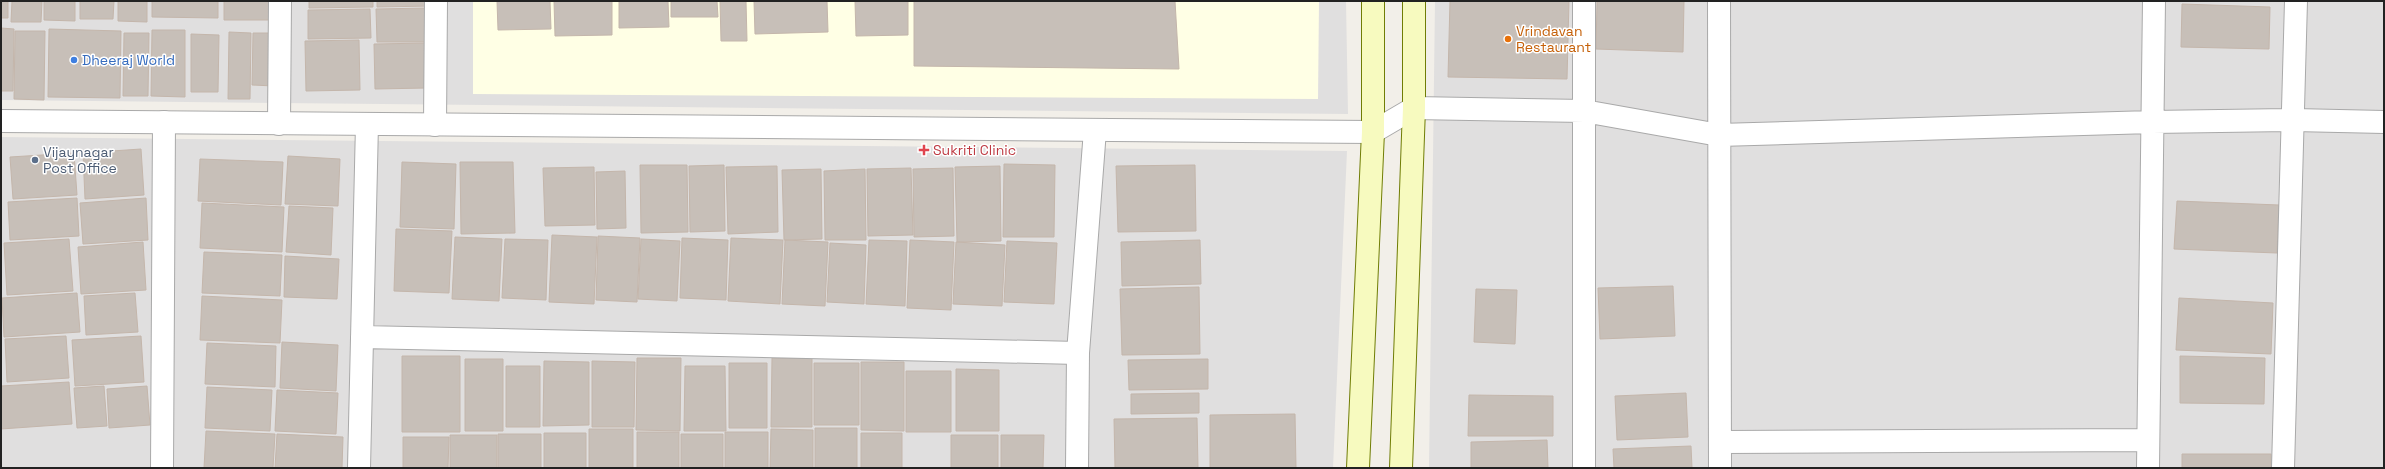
<svg xmlns="http://www.w3.org/2000/svg" width="2385" height="469" viewBox="0 0 2385 469" font-family="'Space Grotesk',sans-serif">
	<rect width="100%" height="100%" fill="#f2efe9"/>
	<path fill="#e0dfdf" d="M1,1H1346L1348,114L1,100Z
		M1435,1H2384V468H1429Z
		M1,137L1347,151L1333,468H1Z"/>
	<path fill="#ffffe5" d="M473,1H1319L1318,99L473,94Z"/>
	<path fill="#c7bfb8" stroke="#c4b6ab" d="M1,1H8V18H1Z
		M12,1H42L41,22H11Z
		M44,1H75V21L44,20Z
		M80,1H114L113,19H80Z
		M118,1H147V22L118,21Z
		M152,1H218V18L152,17Z
		M224,1H273L272,20H224Z
		M309,1H373V7L309,8Z
		M377,1H433V6L377,7Z
		M497,1H550L551,29L498,30Z
		M554,1H612V35L555,36Z
		M619,1H668L669,27L619,28Z
		M671,1H717L718,17H671Z
		M720,1H746L747,41H721Z
		M754,1H827L828,32L755,34Z
		M855,1H908V35L856,36Z
		M914,1H1175L1179,69L914,66Z
		M1450,1H1569L1567,79L1448,77Z
		M1597,1H1684L1683,52L1596,49Z
		M2182,4L2270,7L2269,49L2181,47Z
		M427,8L428,42H377L376,9Z
		M370,9L371,38L308,39V10Z
		M1,28L14,29L13,91H1Z
		M49,29L121,31L120,98L48,97Z
		M152,30H185V97L151,96Z
		M15,31H45L44,100L14,99Z
		M229,32L251,33L250,99H228Z
		M124,33H149L148,96H123Z
		M253,33H274V86L252,85Z
		M191,34L219,35L218,92H191Z
		M359,40L360,90L306,91L305,41Z
		M427,43V88L375,89L374,44Z
		M141,149L144,195L85,199L83,153Z
		M74,153L77,195L13,199L10,157Z
		M288,156L340,159L338,206L285,204Z
		M200,159L283,162L281,205L198,201Z
		M402,162L456,164L454,229L400,227Z
		M460,162H513L515,233L461,234Z
		M1004,164L1055,165L1054,237H1003Z
		M640,165H687L688,232L641,233Z
		M724,165L725,231L690,232L689,166Z
		M1195,165L1196,231L1118,232L1116,166Z
		M777,166L778,232L728,234L726,167Z
		M1000,166L1001,241L957,242L955,167Z
		M594,167L595,225L545,226L543,168Z
		M911,168L913,235L868,236L867,169Z
		M953,168L954,236L914,237L913,169Z
		M821,169L822,239L784,240L782,170Z
		M865,169L866,240H825L824,171Z
		M625,171L626,228L597,229L596,172Z
		M77,198L79,236L10,240L8,202Z
		M146,198L148,240L83,244L80,203Z
		M2177,201L2279,205L2277,253L2174,249Z
		M202,203L284,207L282,252L200,248Z
		M289,206L333,208L331,255L286,252Z
		M396,229L452,231L449,293L394,291Z
		M552,235L597,237L594,304L549,302Z
		M598,236L640,238L637,302L596,300Z
		M455,237L502,239L499,301L452,299Z
		M682,238L728,240L726,300L680,298Z
		M731,238L783,240L780,304L728,301Z
		M69,239L73,291L7,295L4,243Z
		M505,239L548,240L546,300L502,298Z
		M641,239L680,241L677,301L638,299Z
		M785,240L828,242L825,306L782,304Z
		M869,240L907,241L905,306L866,304Z
		M910,240L954,242L951,310L907,308Z
		M1200,240L1201,284L1122,286L1121,242Z
		M1007,241L1057,243L1054,304L1004,302Z
		M143,242L146,290L81,294L78,247Z
		M956,242L1005,245L1002,306L953,304Z
		M830,243L866,245L864,304L827,302Z
		M204,252L282,255L280,296L202,293Z
		M285,256L339,259L337,299L284,297Z
		M1673,286L1675,336L1600,339L1598,288Z
		M1199,287L1200,354L1122,355L1120,289Z
		M1476,289L1517,290L1515,344L1474,342Z
		M77,293L80,332L4,337L2,298Z
		M135,293L138,332L86,335L84,296Z
		M202,296L282,300L280,343L200,340Z
		M2179,298L2273,303L2271,354L2176,350Z
		M66,336L69,378L7,382L5,339Z
		M141,336L144,382L75,386L72,340Z
		M282,342L338,345L336,391L280,388Z
		M207,343L276,346L275,387L205,384Z
		M402,356H460V432H402Z
		M2180,356L2265,358L2264,404L2180,403Z
		M637,358H681L680,431L636,430Z
		M772,358H812V427H771Z
		M465,359H503V431H465Z
		M1208,359V389L1129,390L1128,360Z
		M544,361L589,362V425L543,426Z
		M592,361L635,362L634,427H592Z
		M861,362H904V431L861,430Z
		M729,363H767V428H729Z
		M814,363H859V425H814Z
		M506,366H540V427H506Z
		M685,366H725L726,431H684Z
		M956,369L999,370V431H956Z
		M906,371H951V432H906Z
		M69,382L72,424L1,429V386Z
		M104,386L107,426L77,428L74,388Z
		M147,386L150,425L109,428L107,389Z
		M207,387L272,390L270,431L205,428Z
		M277,390L338,393L336,434L275,431Z
		M1199,393V413L1131,414V394Z
		M1686,393L1688,437L1617,440L1615,396Z
		M1469,395L1553,396V436H1468Z
		M1295,414L1296,468H1210V415Z
		M1197,418L1198,468H1115L1114,419Z
		M815,428H857V468H815Z
		M589,429H633V468H589Z
		M771,429L813,430V468H770Z
		M206,431L275,434L273,468H204Z
		M637,432H679V468H637Z
		M725,432H768V468H725Z
		M544,433H586V468H544Z
		M861,433H902V468H861Z
		M277,434L343,437L342,468H275Z
		M498,434H541V468H498Z
		M681,434H723V468H681Z
		M450,435H497V468H450Z
		M951,435H998V468H951Z
		M1001,435H1044L1043,468H1001Z
		M403,437H449L448,468H403Z
		M1547,440L1548,468H1471V442Z
		M1691,446L1692,468H1614L1613,449Z
		M2182,454H2271V468H2182Z"/>
	<g fill="none" stroke-linecap="round" stroke-linejoin="round">
		<g stroke="#a9a9a9" stroke-width="24">
			<path id="minor" d="M1719,1L1720,468
				M279,124L280,1
				M435,125L436,1
				M1373,132L1414,108L1584,111L1719,135L2152,122L2294,120L2384,122
				M362,337L1078,353
				M1722,442L2148,440
				M162,468L164,122
				M359,468L367,124
				M1077,468L1078,353L1095,130
				M1584,468V1
				M2148,468L2154,1
				M2283,468L2296,1"/>
		</g>
		<g stroke="#a9a9a9" stroke-width="24">
			<path id="tertiary" d="M1,121L1373,132"/>
		</g>
		<g stroke="#707d05" stroke-width="24">
			<path id="secondary" d="M1358,468L1373,132V1
				M1401,468L1414,108V1"/>
		</g>
		<use href="#minor" stroke="#fff" stroke-width="22"/>
		<use href="#tertiary" stroke="#fff" stroke-width="22"/>
		<use href="#secondary" stroke="#f7fabf" stroke-width="22"/>
	</g>
	<circle fill="#e8710a" stroke="#fff" stroke-width="1.5" cx="1508" cy="39" r="4"/>
	<circle fill="#3f7fe0" stroke="#fff" stroke-width="1.5" cx="74" cy="60" r="4"/>
	<path fill="#e0444e" stroke="#fff" stroke-width="1.5" d="M922 144h4v4h4v4h-4v4h-4v-4h-4v-4h4z"/>
	<circle fill="#5c6f8a" stroke="#fff" stroke-width="1.5" cx="35" cy="160" r="4"/>
	<g text-anchor="middle" stroke-width="3" stroke-linejoin="round" paint-order="stroke">
		<g font-size="14" fill="#c56008" stroke="#fff" text-anchor="start">
			<text x="1516" y="36">Vrindavan<tspan x="1516" dy="16">Restaurant</tspan></text>
		</g>
		<g font-size="14" fill="#366cbe" stroke="#fff" text-anchor="start">
			<text x="82" y="65">Dheeraj World</text>
		</g>
		<g font-size="14" fill="#be3a42" stroke="#fff" text-anchor="start">
			<text x="933" y="155">Sukriti Clinic</text>
		</g>
		<g font-size="14" fill="#4e5e75" stroke="#fff" text-anchor="start">
			<text x="43" y="157">Vijaynagar<tspan x="43" dy="16">Post Office</tspan></text>
		</g>
	</g>
	<rect width="2385" height="469" fill="none" stroke="#222222" stroke-width="4"/>
</svg>
